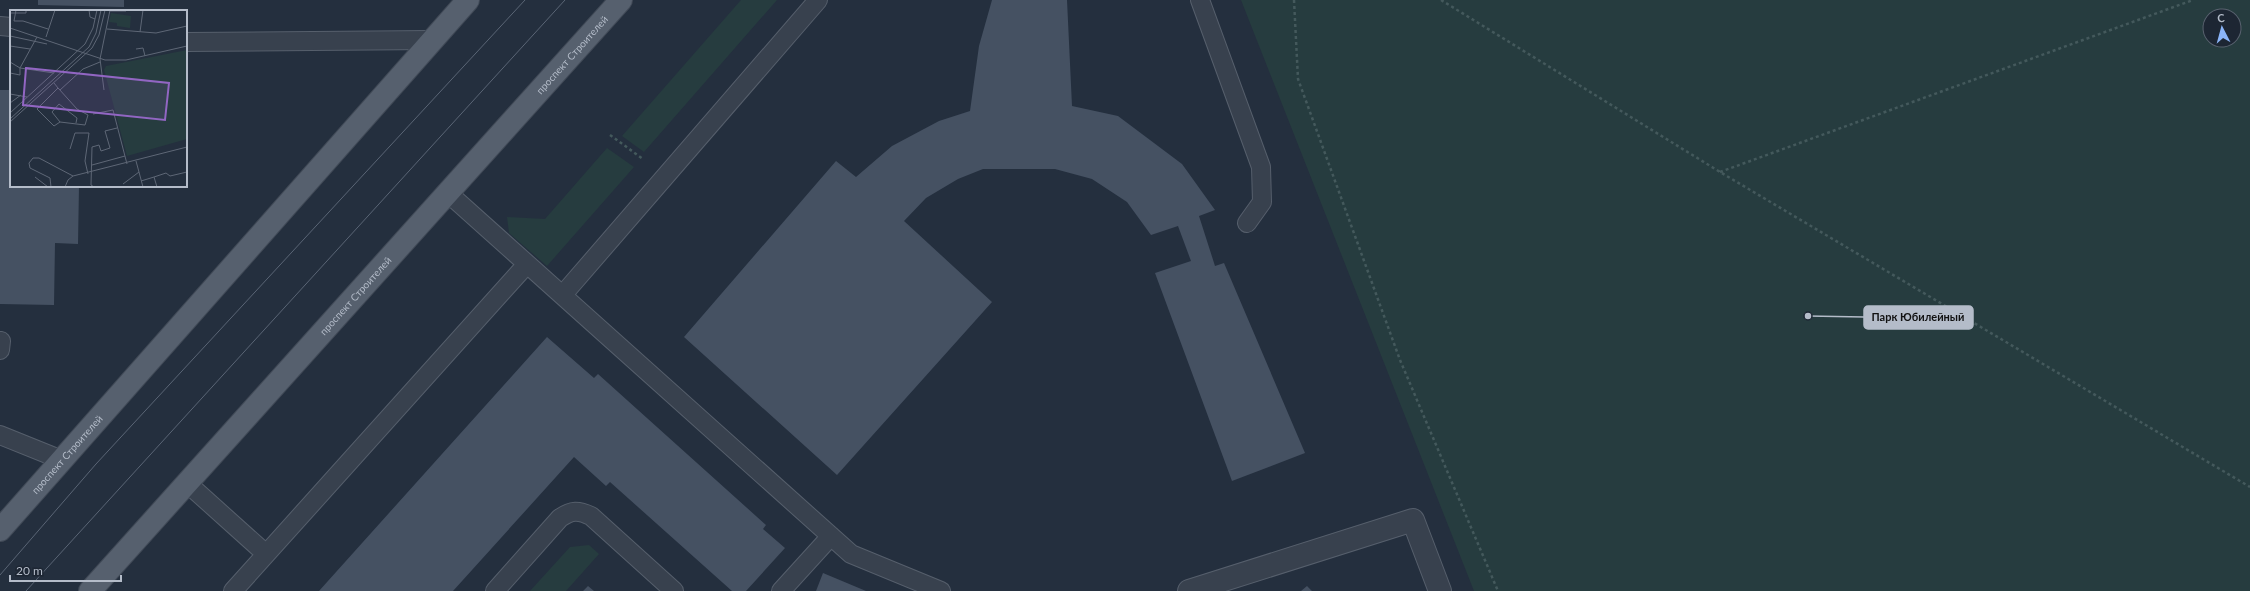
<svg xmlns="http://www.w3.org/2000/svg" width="2250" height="591" viewBox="0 0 2250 591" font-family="Lato,sans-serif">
	<rect width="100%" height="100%" fill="#242f3e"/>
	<path fill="#263c3f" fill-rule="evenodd" d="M741,0H777L644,152L622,136Z
		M1241,0H2250V591H1474ZM2210,16H2234V40H2210Z
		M607,148L634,167L547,266L509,233L507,217L545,219Z
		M589,545L599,554L566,591H530L570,547Z"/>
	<path fill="#455162" d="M38,0H124V7L38,5Z
		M992,0H1067L1072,106L1118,116L1182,164L1215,210L1199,216L1215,266L1224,263L1305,453L1232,481L1155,273L1191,261L1178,226L1151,235L1127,202L1092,179L1055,169H983L958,179L926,198L904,221L992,302L837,475L684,337L836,161L856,177L892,146L939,121L970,111L979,46Z
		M0,90H11V186H79L78,244L55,243L54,305L0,304Z
		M547,337L594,378L598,374L766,525L763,529L785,548L746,591H732L610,482L606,486L574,457L453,591H319Z
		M823,573L866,591H816Z
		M588,586L594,591H583Z
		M1307,586L1312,591H1301Z"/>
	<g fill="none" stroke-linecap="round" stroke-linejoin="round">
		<g stroke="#565f6c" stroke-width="20">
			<path id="lane" d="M1200,0L1261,167L1262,202L1247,223
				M0,26L11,27
				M186,42L431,40
				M448,193L851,554L941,591
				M566,291L818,0
				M0,350L1,341
				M0,435L62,460
				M187,483L266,554
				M233,591L527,264
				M495,591L560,518C572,510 578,510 591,516L674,591
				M781,591L831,536"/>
		</g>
		<g stroke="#565f6c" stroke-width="24">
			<path id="street" d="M1189,591L1413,520L1440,591"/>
		</g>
		<g stroke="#414a57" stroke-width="24">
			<g id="primary">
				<path id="s1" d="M0,530L468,0"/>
				<path id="s2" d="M90,591L621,0"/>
			</g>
		</g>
		<path stroke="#44595c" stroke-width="2.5" stroke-dasharray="3 3" stroke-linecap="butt" d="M1294,0L1298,79L1400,360L1498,591
			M1441,0L1720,172L2250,487
			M610,135L643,159
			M1720,172L2193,0"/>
		<use href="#lane" stroke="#38414e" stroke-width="18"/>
		<use href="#street" stroke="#38414e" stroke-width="22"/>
		<use href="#primary" stroke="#56606e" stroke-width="22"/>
		<path stroke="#5a6575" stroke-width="1" d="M0,575L96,464L525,0
			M26,591L565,0"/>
	</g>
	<g text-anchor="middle" stroke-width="3" stroke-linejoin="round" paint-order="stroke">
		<g font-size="10" fill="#b4bcc9" stroke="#1d2633">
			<text dy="4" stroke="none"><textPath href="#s2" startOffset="721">проспект Строителей</textPath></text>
			<text dy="4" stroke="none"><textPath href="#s2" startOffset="397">проспект Строителей</textPath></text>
			<text dy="4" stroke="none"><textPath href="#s1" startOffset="101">проспект Строителей</textPath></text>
		</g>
	</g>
	<g transform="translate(10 10)">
		<rect width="177" height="177" fill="#242f3e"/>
		<path d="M101,3L121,6L120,18L107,16V13L99,12ZM177,40V129L117,146L94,60L96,56Z" fill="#263c3f"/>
		<path fill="none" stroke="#5e6776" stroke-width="1" d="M6,0L4,11H13L38,19M79,0L80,7L85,9M100,1H116M0,3H16V0M0,18L95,50H116L177,36M97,19L146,23L177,16M130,22L133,0M0,26L37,34M36,27L45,0M0,36L20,39M126,39L133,38L135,46M0,52L10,58L27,27M0,63L10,65V58L44,63M44,73L48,78L49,79L67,99L78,105L75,115L50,112L44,116L27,99L48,78M50,80L73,59L90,52M94,80L90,49L100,0M0,84L17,87M0,93L11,85M0,103L75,34L83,18L87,0M83,104L103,100L117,154M0,109L79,37L86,23L91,0M0,112L82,38L89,25L95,0M50,112L42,102L49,94L67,108L66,113M60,139L65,123H79L75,151L78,164M126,151L133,177M82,155L115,146M25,167L38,177M144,167L156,163L160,166L177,162M131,171L144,167L147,177M113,174L129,162M41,177L40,168L20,158L19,153L23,148H29L63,166M55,177L58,170L63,166L177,137M84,177L81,175L82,137L89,135L91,141L100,138L95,121L107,118"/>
		<path fill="#9266c3" fill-opacity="0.15" stroke="#9266c3" stroke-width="2" d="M16,58L159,73L155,110L13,95Z"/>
		<rect width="177" height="177" fill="none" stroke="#b4bcc9" stroke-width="2"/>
	</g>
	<path fill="none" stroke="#b4bcc9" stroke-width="1.5" d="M1808 316L1864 317"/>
	<circle fill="#b4bcc9" stroke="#1d2633" stroke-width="1.5" cx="1808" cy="316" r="4"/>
	<rect fill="#b4bcc9" stroke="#b4bcc9" stroke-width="1.5" x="1864" y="306" width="109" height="23" rx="4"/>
	<g font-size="11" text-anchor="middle" font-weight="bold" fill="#111">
		<text x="1918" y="321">Парк Юбилейный</text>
	</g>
	<g transform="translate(2222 28) rotate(354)"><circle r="19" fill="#1d2633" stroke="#59626f"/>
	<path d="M0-3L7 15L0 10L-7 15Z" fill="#8ab4f8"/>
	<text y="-6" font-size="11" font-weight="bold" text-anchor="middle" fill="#b4bcc9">С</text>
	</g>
	<path d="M10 575v6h111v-6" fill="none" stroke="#b4bcc9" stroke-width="2"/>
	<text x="16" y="575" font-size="12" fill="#b4bcc9" stroke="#1d2633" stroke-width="3" paint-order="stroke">20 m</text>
</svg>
